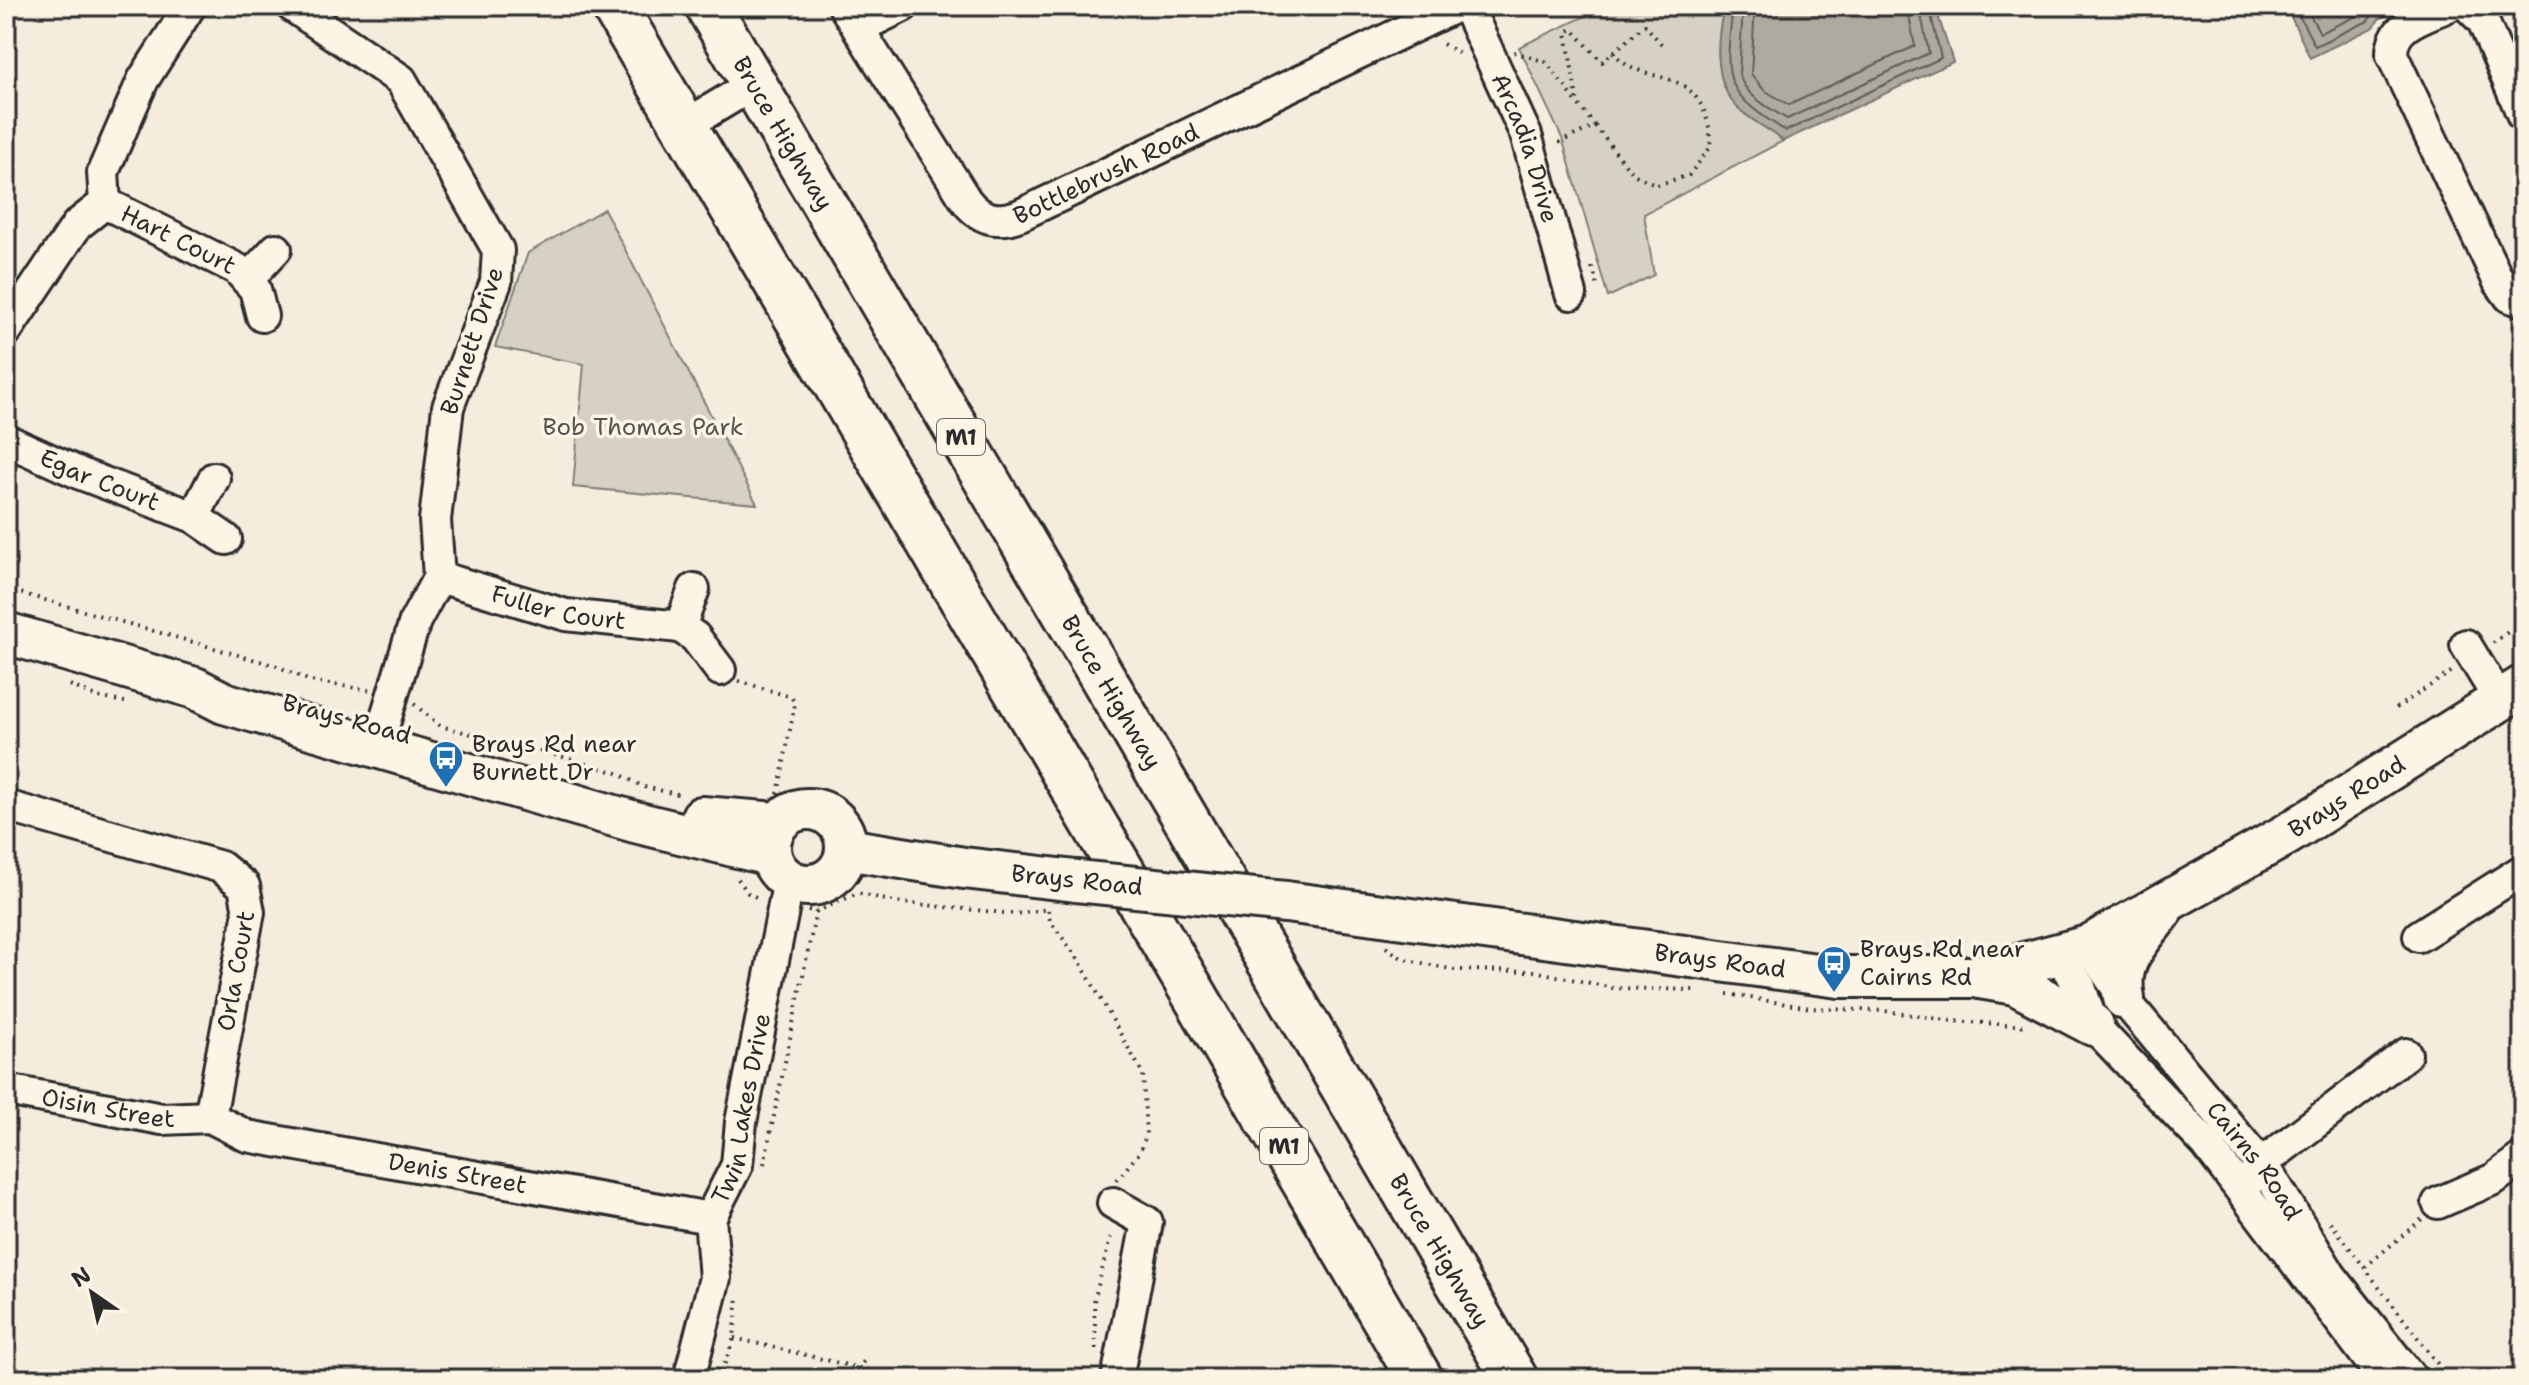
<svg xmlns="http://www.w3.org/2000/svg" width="2529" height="1385" viewBox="0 0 2529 1385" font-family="'Shantell Sans',sans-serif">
	<rect width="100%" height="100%" fill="#f4edde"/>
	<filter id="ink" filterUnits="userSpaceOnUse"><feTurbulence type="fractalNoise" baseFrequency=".0125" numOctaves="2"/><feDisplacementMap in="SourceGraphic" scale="16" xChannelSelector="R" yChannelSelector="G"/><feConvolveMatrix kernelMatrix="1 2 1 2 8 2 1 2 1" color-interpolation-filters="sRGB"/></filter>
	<g filter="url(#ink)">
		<path fill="#d6d1c4" stroke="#807e78" stroke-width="2" d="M1607,6H1725C1716,36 1713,84 1738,108C1751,121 1769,128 1783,141L1644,214L1654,275L1608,297L1562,138L1519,47Z
			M604,209L757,504L573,487L584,364L495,347L528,253Z"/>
		<path fill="#afaaa0" stroke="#7a7771" stroke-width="2" d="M1725,6H1935L1953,62L1783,141C1769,128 1751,121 1738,108C1713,84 1716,36 1725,6Z
			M2286,6H2401L2402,7L2379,19L2374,27L2310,58Z"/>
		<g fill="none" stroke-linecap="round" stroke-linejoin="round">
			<path stroke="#605e5a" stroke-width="2" d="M1733,6C1725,78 1720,91 1786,131L1941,58L1929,6
				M1743,6L1739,74C1746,97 1768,107 1787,119L1929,53L1919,6
				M1755,6L1751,74L1764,90L1789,105L1915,46L1907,6
				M2294,6L2315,46L2368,21L2374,12L2387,6
				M2305,6L2320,33L2361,14L2366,6"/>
			<g stroke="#2b2b2b" stroke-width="36">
				<g id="minor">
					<path d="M292,6L401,80L498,250L496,282L448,407L435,520L439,577L415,621L377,747"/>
					<path id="s1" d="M844,6L965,199C979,219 997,224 1020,215L1457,6"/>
					<path id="s2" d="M1467,6L1526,135L1571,294"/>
					<path d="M2448,6C2424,17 2391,24 2392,55L2499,282L2510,297L2523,301"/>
					<path d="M2468,6L2483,21L2523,116"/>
					<path d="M858,28L903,6"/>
					<path d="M684,126L754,84"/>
					<path id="s3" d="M105,203L237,269L255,289L262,316"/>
					<path d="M247,280L276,249"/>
					<path d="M6,331L77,225L105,203L103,172L143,80L190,6"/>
					<path id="s4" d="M6,440L81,474L194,517L226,539"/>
					<path d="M194,517L214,478"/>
					<path id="s5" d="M439,577L566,615L680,627L695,637L720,670"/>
					<path d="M680,627L694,589"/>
					<path d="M2466,645L2500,701"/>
					<path d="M6,806L221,867L244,886L249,912L210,1117"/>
					<path d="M2419,936L2523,870"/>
					<path id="s6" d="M2088,946L2132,1009L2269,1174L2331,1276L2412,1379"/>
					<path d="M2060,957L2080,987L2093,1025L2206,1144L2384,1379"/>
					<path id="s7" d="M6,1090L162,1119L210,1117L247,1136L710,1218"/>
					<path d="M2250,1180L2261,1164L2406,1054"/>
					<path d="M1113,1203L1147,1222L1117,1379"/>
					<path d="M2438,1203L2494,1179L2523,1157"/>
					<path id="s8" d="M689,1379L715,1278L710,1218L737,1165L741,1122L789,880"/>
				</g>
			</g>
			<g stroke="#2b2b2b" stroke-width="46">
				<g id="major">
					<path d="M6,633L195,688L224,703L283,720L635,822L770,855"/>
					<circle cx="808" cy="847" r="38"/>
					<path d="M702,817L777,823"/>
					<path d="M846,849L964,868L1076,881"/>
					<path id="s9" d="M1286,902L1839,977H1973L2088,946L2286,835L2523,686"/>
					<path d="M1980,978L2015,984L2093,1025"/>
					<path d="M2124,998C2116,959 2140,942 2161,912"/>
				</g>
			</g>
			<g stroke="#2b2b2b" stroke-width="50">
				<g id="highway">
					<path d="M614,6L1420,1379"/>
					<path id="s10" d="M708,6L1515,1379"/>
				</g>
			</g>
			<path stroke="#2b2b2b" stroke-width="4" stroke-dasharray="2 6" stroke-linecap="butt" d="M1443,44L1461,54
				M1514,52L1546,62L1595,126L1556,144L1557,147
				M1577,100L1566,32L1572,29L1602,62L1645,25L1663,46
				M1595,126L1633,174L1657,185L1689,175L1710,148C1711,135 1709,123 1704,111C1684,65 1643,87 1613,52
				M1592,267L1598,286
				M6,589L277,666L310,681L369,690
				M2493,643L2523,621
				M739,681L791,697L795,703L778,794
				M70,685L96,697L130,703
				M414,704L440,726L563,757L617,773L644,787L682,795
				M2396,708L2454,670
				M738,879L748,893L760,899
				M808,910L816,912L858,893L894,902L1015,914L1048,909
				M1048,910L1050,921L1079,960L1143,1074L1146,1136L1139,1153L1117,1180
				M1386,947L1403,959L1455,970L1534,971L1613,988L1694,990
				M1727,994L1810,1008L1885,1011L1953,1021L2028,1026
				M764,1164L816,912
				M2330,1222L2449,1379
				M2365,1267L2422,1219
				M734,1338L906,1379
				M1096,1349L1094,1301L1112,1232
				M857,1369L865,1360
				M719,1379L734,1338L738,1296"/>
			<use href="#minor" stroke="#fcf5e5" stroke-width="30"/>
			<use href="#major" stroke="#fcf5e5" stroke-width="40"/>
			<use href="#highway" stroke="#fcf5e5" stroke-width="44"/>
			<g stroke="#2b2b2b" stroke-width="46" stroke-linecap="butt">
				<path id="major-bridge" d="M1076,881L1286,902"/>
			</g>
			<use href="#major-bridge" stroke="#fcf5e5" stroke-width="40"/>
		</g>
	</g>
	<defs>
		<g id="bus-pin" transform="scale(1.8)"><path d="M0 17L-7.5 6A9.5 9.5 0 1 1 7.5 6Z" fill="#1f6fb2" stroke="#fcf5e5"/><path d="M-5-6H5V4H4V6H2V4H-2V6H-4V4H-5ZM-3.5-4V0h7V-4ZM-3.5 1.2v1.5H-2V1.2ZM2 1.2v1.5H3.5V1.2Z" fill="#fff"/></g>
	</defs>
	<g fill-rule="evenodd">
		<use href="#bus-pin" x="446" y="758"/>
		<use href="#bus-pin" x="1834" y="963"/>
	</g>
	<g text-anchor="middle" stroke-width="7" stroke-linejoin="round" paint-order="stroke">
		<g fill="#fcf5e5" stroke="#6a6863" stroke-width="2">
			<rect x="937" y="419" width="48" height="36" rx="6"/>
			<rect x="1260" y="1128" width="48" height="36" rx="6"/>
		</g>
		<g font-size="22" font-weight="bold" fill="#2b2b2b">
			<text x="961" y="445">M1</text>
			<text x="1284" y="1154">M1</text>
		</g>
		<g font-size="24" fill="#2b2b2b" stroke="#fcf5e5">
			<text dy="8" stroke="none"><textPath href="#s10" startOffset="148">Bruce Highway</textPath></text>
			<text dy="8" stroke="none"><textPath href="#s2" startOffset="154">Arcadia Drive</textPath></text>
			<text dy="8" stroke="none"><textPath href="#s1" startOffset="386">Bottlebrush Road</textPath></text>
			<text dy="8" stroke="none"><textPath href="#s3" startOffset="82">Hart Court</textPath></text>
			<text transform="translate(472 341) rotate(-72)" y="8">Burnett Drive</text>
			<text dy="8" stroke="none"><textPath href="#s4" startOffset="102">Egar Court</textPath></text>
			<text dy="8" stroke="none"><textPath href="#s5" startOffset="124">Fuller Court</textPath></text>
			<text dy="8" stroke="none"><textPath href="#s10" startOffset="796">Bruce Highway</textPath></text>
			<text transform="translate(347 719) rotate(15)" y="8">Brays Road</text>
			<text dy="8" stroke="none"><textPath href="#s9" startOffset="1110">Brays Road</textPath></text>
			<text transform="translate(1077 880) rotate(6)" y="8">Brays Road</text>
			<text dy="8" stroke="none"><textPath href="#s9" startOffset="438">Brays Road</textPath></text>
			<text transform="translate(236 971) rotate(-80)" y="8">Orla Court</text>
			<text dy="8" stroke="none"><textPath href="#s7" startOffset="104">Oisin Street</textPath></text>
			<text dy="8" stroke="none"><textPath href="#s8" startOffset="280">Twin Lakes Drive</textPath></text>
			<text dy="8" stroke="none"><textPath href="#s6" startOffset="272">Cairns Road</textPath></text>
			<text dy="8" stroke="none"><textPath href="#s7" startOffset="462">Denis Street</textPath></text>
			<text dy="8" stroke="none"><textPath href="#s10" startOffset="1444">Bruce Highway</textPath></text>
		</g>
		<g font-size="24" fill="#565451" stroke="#fcf5e5">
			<text x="643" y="435">Bob Thomas Park</text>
		</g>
		<g font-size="24" fill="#2b2b2b" stroke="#fcf5e5" text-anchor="start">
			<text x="472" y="752">Brays Rd near<tspan x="472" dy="28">Burnett Dr</tspan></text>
			<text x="1860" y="957">Brays Rd near<tspan x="1860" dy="28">Cairns Rd</tspan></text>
		</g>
	</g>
	<rect width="2529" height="1385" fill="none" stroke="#fcf5e5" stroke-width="32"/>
	<rect x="16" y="16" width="2497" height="1353" fill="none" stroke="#2b2b2b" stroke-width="3" filter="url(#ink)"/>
	<g transform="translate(92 1293) rotate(326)" stroke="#fcf5e5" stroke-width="6" paint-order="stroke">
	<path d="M0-6L14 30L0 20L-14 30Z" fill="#2b2b2b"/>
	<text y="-12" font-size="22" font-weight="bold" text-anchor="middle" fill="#2b2b2b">N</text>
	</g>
</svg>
